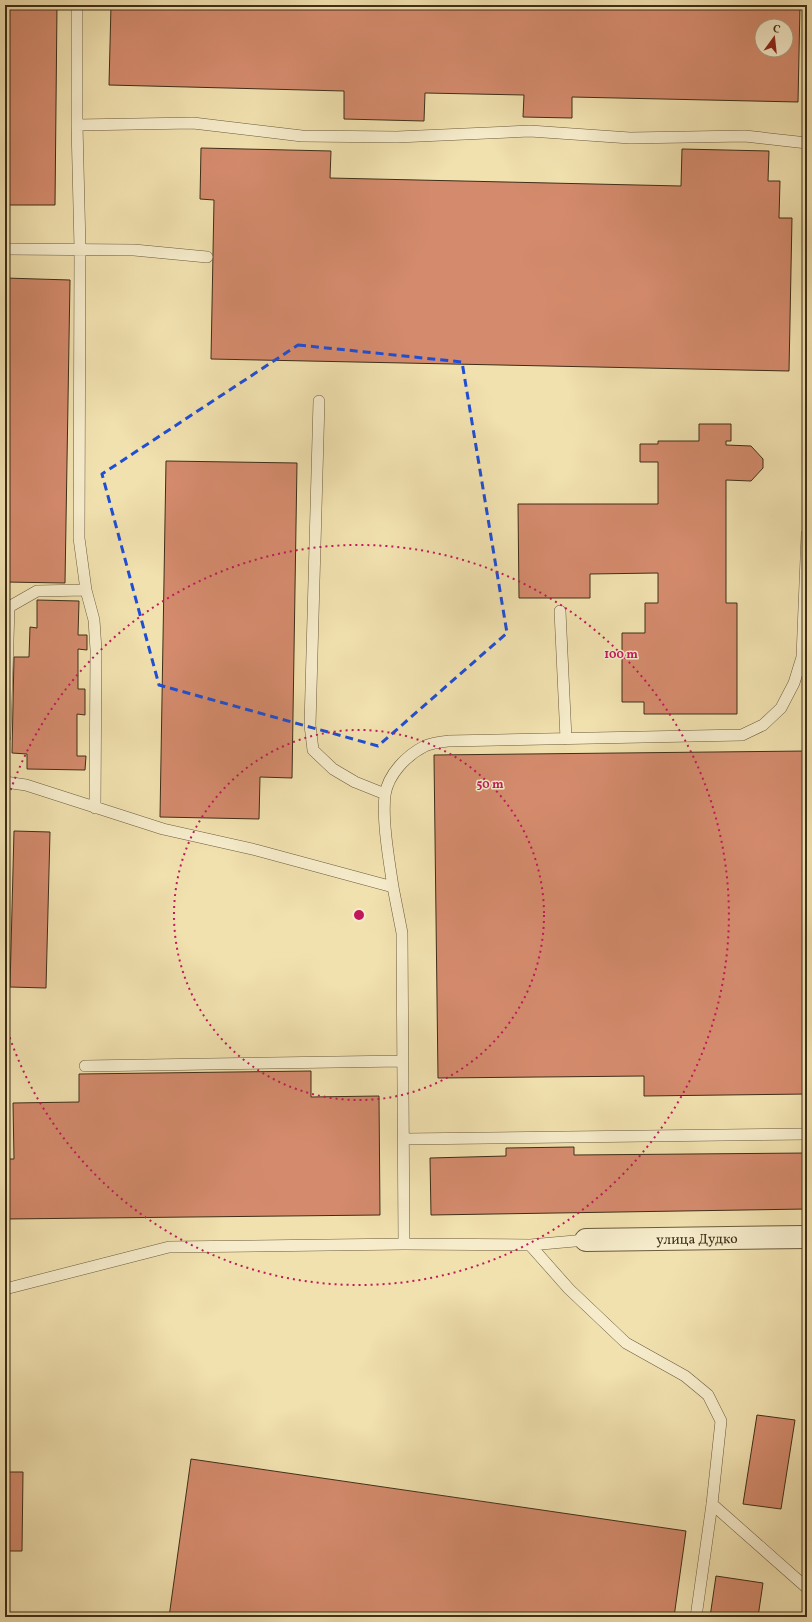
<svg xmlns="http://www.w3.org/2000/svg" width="812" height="1622" viewBox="0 0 812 1622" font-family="Vollkorn,serif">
	<rect width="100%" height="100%" fill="#f1e1af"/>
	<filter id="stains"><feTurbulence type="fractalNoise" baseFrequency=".005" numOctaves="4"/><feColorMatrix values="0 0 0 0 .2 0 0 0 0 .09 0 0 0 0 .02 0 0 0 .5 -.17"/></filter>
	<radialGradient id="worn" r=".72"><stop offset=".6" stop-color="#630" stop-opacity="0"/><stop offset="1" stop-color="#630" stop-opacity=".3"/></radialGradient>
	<path fill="#d48b6d" stroke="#3e2e17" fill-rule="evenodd" d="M5,5H57L55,205H5Z
		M111,5H800L798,102L572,97V118L523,117L524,95L425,93L424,121L344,119V91L109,85ZM762,26H786V50H762Z
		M201,148L331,151L330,178L681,186L682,149L769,151L768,181H780L779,218H792L789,371L211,359L214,200L200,199Z
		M5,278L70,280L65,583L5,582Z
		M699,424H731V441H726V445L751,446L763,459V468L751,481L726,480V603H737V714H644V702H622V633H645V603H658V573L590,574V598H519L518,504H658V462H640V444H658V441H699Z
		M166,461L297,463L292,778L260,777L259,819L160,817Z
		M37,600L79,601L78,635H87V650L78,649V689H85V715L77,714V756H86L85,770L27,769V754L12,753L14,657H29L30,627L37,628Z
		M807,751V1094L644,1096V1076L438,1078L434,755Z
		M14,831L50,832L46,988L10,987Z
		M311,1071V1097L379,1096L380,1215L5,1219V1159H14L13,1103L79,1102V1074Z
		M574,1147V1155L807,1153V1209L431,1215L430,1158L506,1156V1148Z
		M757,1415L795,1420L781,1509L743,1504Z
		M191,1459L686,1531L674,1617H169Z
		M5,1472H23L22,1551H5Z
		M716,1576L763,1583L758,1617H710Z"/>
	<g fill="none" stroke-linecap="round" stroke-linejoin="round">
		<g stroke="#6b5b3d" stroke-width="12">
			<path id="lane" d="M77,5V125L80,248L79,538L86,590L94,620L96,650L95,808
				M77,125L193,123L302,136L397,137L530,131L630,138L745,136L807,143
				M5,249L134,250L207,257
				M319,401L310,725L313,750L333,769L355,782L385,794
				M5,607H9L37,591L86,590
				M560,611L566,739
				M5,737L9,607
				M5,782L26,785L163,829L256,850L393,887L402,933L404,1244
				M393,887C389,860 382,821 385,795C388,774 407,755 425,746C432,743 441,742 449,741L742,735L763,725L781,708L794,683L802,657L807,534
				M85,1066L403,1061
				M404,1139L807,1134
				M530,1245L569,1289L626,1343L685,1376L708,1395L721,1421L712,1504L696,1617
				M5,1289L169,1247L404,1244L530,1245L586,1240
				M712,1504L807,1588"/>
		</g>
		<g stroke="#6b5b3d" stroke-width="24">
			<g id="street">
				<path id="s1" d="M586,1240L807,1237"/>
			</g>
		</g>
		<use href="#lane" stroke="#f6eccb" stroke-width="11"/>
		<use href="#street" stroke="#f6eccb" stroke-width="22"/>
	</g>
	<path fill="none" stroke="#1d4ed8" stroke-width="3" stroke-dasharray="8 5" stroke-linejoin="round" d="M298,345L462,362L507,633L378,746L159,685L102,474Z"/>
	<g fill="none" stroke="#c2185b" stroke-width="2" stroke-dasharray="2 4">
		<circle cx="359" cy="915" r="185"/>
		<path d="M5 807A370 370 0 1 1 5 1023"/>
	</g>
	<g text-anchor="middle" stroke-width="3" stroke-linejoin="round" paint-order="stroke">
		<g font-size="14" fill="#3e2e17" stroke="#f6eccb">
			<text dy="5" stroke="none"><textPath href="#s1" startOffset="111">улица Дудко</textPath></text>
		</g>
	</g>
	<circle cx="359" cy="915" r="6" fill="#c2185b" stroke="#f6eccb" stroke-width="2"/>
	<g font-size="12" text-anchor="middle" font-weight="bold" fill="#c2185b" stroke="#f6eccb" stroke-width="3" stroke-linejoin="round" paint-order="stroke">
		<text x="621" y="658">100 m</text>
		<text x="490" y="788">50 m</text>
	</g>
	<rect width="812" height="1622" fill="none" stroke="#f1e1af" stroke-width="20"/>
	<rect x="6" y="6" width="800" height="1610" fill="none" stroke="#3e2e17" stroke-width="2"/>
	<rect x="10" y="10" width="792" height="1602" fill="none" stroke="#3e2e17"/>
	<g transform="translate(774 38) rotate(15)"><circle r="19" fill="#f6eccb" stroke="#aca083"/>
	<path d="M0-3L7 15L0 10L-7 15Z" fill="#8f2418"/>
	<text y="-6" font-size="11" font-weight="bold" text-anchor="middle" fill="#3e2e17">С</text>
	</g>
	<rect width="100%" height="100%" filter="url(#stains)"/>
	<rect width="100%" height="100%" fill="url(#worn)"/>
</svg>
